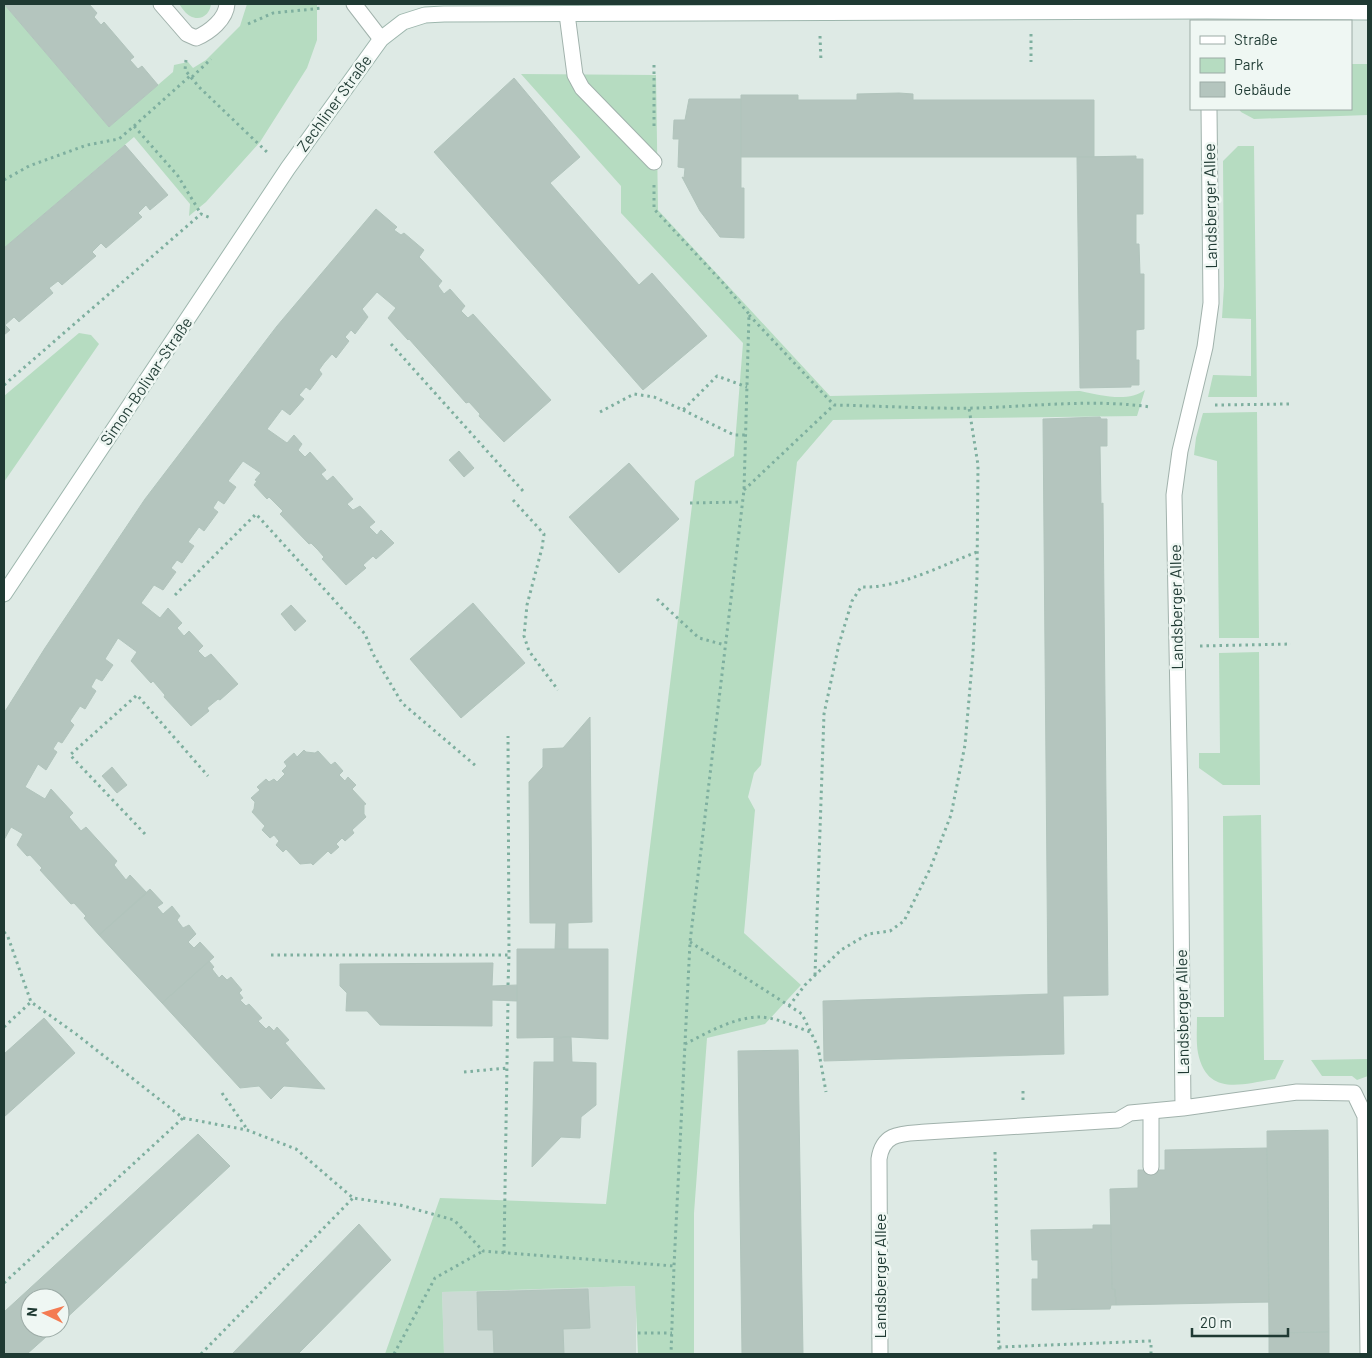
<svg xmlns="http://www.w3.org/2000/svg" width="1372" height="1358" viewBox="0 0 1372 1358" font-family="Barlow,sans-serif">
	<rect width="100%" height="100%" fill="#deeae5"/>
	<path fill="#ccdad4" d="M636,1286V1354H444L442,1292Z"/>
	<path fill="#b6dcc1" d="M4,4L109,127L173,72L174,65L188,62L193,68L206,60L240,26L247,4H317V40L307,68L260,142L206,202L189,216L190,204L134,137L4,248Z
		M179,4H211C210,14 201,22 190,16C186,14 182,8 179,4Z
		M1351,64H1368V115L1254,119L1241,112L1239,109H1351Z
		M521,74L656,75L658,210L830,396L1080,391C1100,395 1128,403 1145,390L1137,416L833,420L797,462L761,765L754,773L748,797L755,810L744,933L801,985L765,1024L707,1038L694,1213V1354H638L635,1286L442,1292L444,1354H385L440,1198L606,1204L695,481L734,456L743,343L621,213V186Z
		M1238,146H1254L1257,397H1208L1213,375L1251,376V319L1222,318L1224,286L1223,161Z
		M79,333L91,335L99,344L4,482V396Z
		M1257,412L1259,638H1219L1217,461L1194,455L1196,438L1203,413Z
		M1259,652L1260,785H1223L1199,768V753H1220L1219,653Z
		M1261,815L1264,1060H1284L1275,1079C1242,1084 1207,1097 1198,1053C1196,1042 1197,1029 1197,1017H1224L1223,816Z
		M1368,1059V1076L1357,1080L1352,1076H1322L1311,1060Z"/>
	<path fill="#b4c5be" stroke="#b1c4bc" d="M4,4H89L97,13L94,17L101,25L104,22L134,57L130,60L138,69L142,66L158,85L109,127Z
		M514,78L580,157L550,183L639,285L652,273L707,336L643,390L434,152Z
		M899,93L913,94V100H1094V157H741V95H798V100H857V94Z
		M689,99H741V188H744V238L720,237L700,211L682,177L684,178L685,168L678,167L679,139H673L674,120H685Z
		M125,145L168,195L150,210L146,205L138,213L142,217L106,248L101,243L92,252L96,256L62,285L58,281L49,288L53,293L19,322L14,317L5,325L10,330L4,335V248Z
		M1136,156V159H1143V214H1136V244H1139L1140,274H1144V329L1136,330V360H1139V385H1131V387L1080,388L1077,157Z
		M376,209L397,227L394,230L401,235L404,233L424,250L419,257L442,281L438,286L444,294L450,289L465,306L461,311L468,318L473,314L551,400L504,442L479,416L480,414L469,402L466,403L409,339L408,340L388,318L396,308L377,292L362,309L368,317L355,334L351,330L345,337L349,341L336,358L332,354L324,363L319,370L322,374L310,390L306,387L299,395L304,399L290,415L282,409L267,429L287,443L294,435L302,444L298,450L305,457L310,452L326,470L321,474L327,481L333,476L353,499L347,504L353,510L360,506L375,522L369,527L377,535L381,530L394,543L376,559L373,556L363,565L366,568L346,585L322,559L324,557L318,550L311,543L309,544L280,514L283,511L269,497L267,499L254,485L257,481L255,480L261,473L243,461L228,481L236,487L224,504L218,500L213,508L218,512L204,531L199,527L188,542L194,546L182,563L177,560L171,568L176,572L163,590L154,585L141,603L160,618L168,608L182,623L177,628L184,636L189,631L203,646L198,651L205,658L211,654L238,684L220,700L218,699L207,708L209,711L191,726L164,697L165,695L153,681L151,683L131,661L137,652L118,638L105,659L113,665L102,681L96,678L91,687L96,691L85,709L80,706L70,721L74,725L62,743L58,741L53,749L57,752L46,770L38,764L25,787L45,799L51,789L73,813L69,817L81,831L86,827L117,861L114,865L126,880L130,875L147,893L99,935L84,918L86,916L74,903L71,904L40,870L42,868L30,855L27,856L17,845L23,834L11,827L4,840V713L45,648L145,499L277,326Z
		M1100,417L1101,419H1107V446H1100L1101,504L1103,503L1108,995L1063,996L1064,1054L824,1061L823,1001L1048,994L1043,419Z
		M459,451L474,468L464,477L449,460Z
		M629,463L679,519L619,573L569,517Z
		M473,603L525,663L461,718L410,659Z
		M291,605L306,621L295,631L281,614Z
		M590,717L592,922L568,923V949H555L556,923H530L529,782L543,767V749L563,748Z
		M304,750L306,752L315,753L318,751L331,765L335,762L343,771L339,775L345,781L348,777L356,785L352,789L366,804L364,805V814L366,817L352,830L354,833L345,841L342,838L336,844L339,847L331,854L328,851L313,865L311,863L300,864L286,849L283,852L276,845L279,841L274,835L270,838L262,830L265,826L252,812L254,809L255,802L251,798L260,790L257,787L266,779L269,782L274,779L277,782L285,774L282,771L287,766L284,762L294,753L297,757Z
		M112,767L127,785L117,793L102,776Z
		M150,889L163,903L157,907L163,914L172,906L180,916L177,920L183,928L189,925L196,934L188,942L194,948L200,942L214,957L162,1003L99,935Z
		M517,949H608V1039L571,1037L517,1038Z
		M209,961L214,967L212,969L219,978L222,975L227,980L231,977L242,990L239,993L243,998L240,1000L246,1006L249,1004L262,1018L258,1021L266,1029L269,1026L274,1031L277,1027L289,1040L285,1043L325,1089L284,1086L271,1099L259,1086L240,1088L162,1003Z
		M493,963L492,986L517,985V1001L492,1000V1026L380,1025L367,1011H346L347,993L340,986V964Z
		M44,1018L75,1053L4,1117V1054Z
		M571,1037L572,1062L596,1063V1105L581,1117L580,1138L561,1137L532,1167L534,1062H554V1038Z
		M798,1050L803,1354H742L738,1051Z
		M1328,1130L1329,1332L1269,1333L1267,1131Z
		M198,1134L230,1166L60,1324V1298H30V1328H56L27,1354H4V1312Z
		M1267,1148L1269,1302L1116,1305L1115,1289H1112L1110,1189L1138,1188V1170H1165V1150Z
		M359,1224L391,1260L298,1354H232Z
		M1093,1225H1111L1112,1289H1115L1116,1305H1111L1110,1309L1032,1310V1279H1038V1260H1032L1031,1230L1093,1229Z
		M588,1289L590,1328L563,1329L564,1354H494L493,1330H478L477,1292Z
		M1329,1332V1354H1269V1333Z"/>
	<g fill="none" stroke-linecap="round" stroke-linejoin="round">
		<g stroke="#a1b2ac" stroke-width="17">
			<path id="lane" d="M567,14L575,75L582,88L654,162
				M1151,1167V1112"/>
		</g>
		<g stroke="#a1b2ac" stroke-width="17">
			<path id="street" d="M161,4L187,34L196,38C210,32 226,19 227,4
				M354,4L381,39
				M1183,1108L1180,800L1174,495L1180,451L1205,347L1211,303L1209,109
				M880,1354L879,1159C883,1131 904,1134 926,1132L1118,1120L1130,1113L1183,1108L1297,1092L1354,1093L1365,1116L1368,1354"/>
		</g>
		<g stroke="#9db6ad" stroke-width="17">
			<path id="secondary" d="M4,594L288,168L381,39L403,22L425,15L444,14L1207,11L1368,12"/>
		</g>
		<path stroke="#7eaf9f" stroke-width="3" stroke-dasharray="2.5 4" stroke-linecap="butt" d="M248,24L273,13L323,8
			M1031,34V62
			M820,36L821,62
			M186,60L185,70L199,87L269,154
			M192,77L211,59
			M134,126L190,76
			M654,126V65
			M4,180L29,166L87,145L119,139L134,126L178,176L201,214
			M654,185V209L723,283L749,314L744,490L690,942L674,1266L671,1354
			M749,315L834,405C882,406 931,409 979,408C1033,406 1097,399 1150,407
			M391,344L523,491
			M4,385L201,214L211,218
			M1215,405L1289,404
			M683,410L734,435H745
			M600,412L634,394L654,397L683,410L717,376L747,387
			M744,490L834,405
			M513,500L544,534L542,548L527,605L524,636L529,651L558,690
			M690,503L742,502
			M175,595L256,514L365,634L373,654L402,703L476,766
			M657,599L699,638L725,645
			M1200,646L1291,644
			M145,834L70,755L137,695L208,776
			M4,932L8,937L31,1002L76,1034L183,1118L247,1130L296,1149L353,1198L400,1205L454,1220L483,1251L674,1266
			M690,942L802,1014L818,1047L826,1092
			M271,955H509L508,736
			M815,975L824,714L839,644L852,601L861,587C897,589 943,565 977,552
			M508,985L509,955
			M789,1006L805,985L841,950L868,934L890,931L904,921L930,869L951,815L965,745L973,653L977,577L978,465L969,408
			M4,1027L31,1002
			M685,1044C707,1033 732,1018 758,1017C775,1017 794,1026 810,1032
			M464,1072L507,1068
			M1023,1091V1102
			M222,1093L247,1129
			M995,1152L999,1354
			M504,1253L508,1000
			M4,1283L183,1118
			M638,1333H672
			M999,1347L1151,1341V1354
			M201,1354L353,1198
			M394,1354L435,1278L483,1251"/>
		<use href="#lane" stroke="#fff" stroke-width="15"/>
		<use href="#street" stroke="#fff" stroke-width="15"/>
		<use href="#secondary" stroke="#fff" stroke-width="15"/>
	</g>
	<g text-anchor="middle" stroke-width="5" stroke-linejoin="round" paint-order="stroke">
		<g font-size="16" fill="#1f3a33" stroke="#eff7f3">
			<text transform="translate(334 103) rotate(-54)" y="6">Zechliner Straße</text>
			<text transform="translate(1210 206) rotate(-91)" y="6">Landsberger Allee</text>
			<text transform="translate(146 381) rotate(-56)" y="6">Simon-Bolivar-Straße</text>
			<text transform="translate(1176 607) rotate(-91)" y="6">Landsberger Allee</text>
			<text transform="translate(1182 1012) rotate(-91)" y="6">Landsberger Allee</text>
			<text transform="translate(880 1276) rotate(-90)" y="6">Landsberger Allee</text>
		</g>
	</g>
	<rect width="1372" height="1358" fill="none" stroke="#1f3a33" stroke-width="10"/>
	<rect x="1190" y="20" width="162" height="90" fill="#eff7f3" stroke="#9caba6"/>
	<rect x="1200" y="36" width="25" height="8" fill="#ffffff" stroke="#9caba6"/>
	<text x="1234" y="45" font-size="15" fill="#1f3a33">Straße</text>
	<rect x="1200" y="58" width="25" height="15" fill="#b6dcc1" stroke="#9caba6"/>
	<text x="1234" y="70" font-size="15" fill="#1f3a33">Park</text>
	<rect x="1200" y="82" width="25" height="15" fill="#b4c5be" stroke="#9caba6"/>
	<text x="1234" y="95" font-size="15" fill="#1f3a33">Gebäude</text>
	<g transform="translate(45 1313) rotate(275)"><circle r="24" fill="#eff7f3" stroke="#9caba6"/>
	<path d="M0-4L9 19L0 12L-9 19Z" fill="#f47b52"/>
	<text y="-8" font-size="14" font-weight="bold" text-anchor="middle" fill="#1f3a33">N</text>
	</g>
	<path d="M1192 1328v8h96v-8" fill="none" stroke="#1f3a33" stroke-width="2.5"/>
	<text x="1200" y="1328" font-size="15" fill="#1f3a33" stroke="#eff7f3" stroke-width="4" paint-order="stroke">20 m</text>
</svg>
